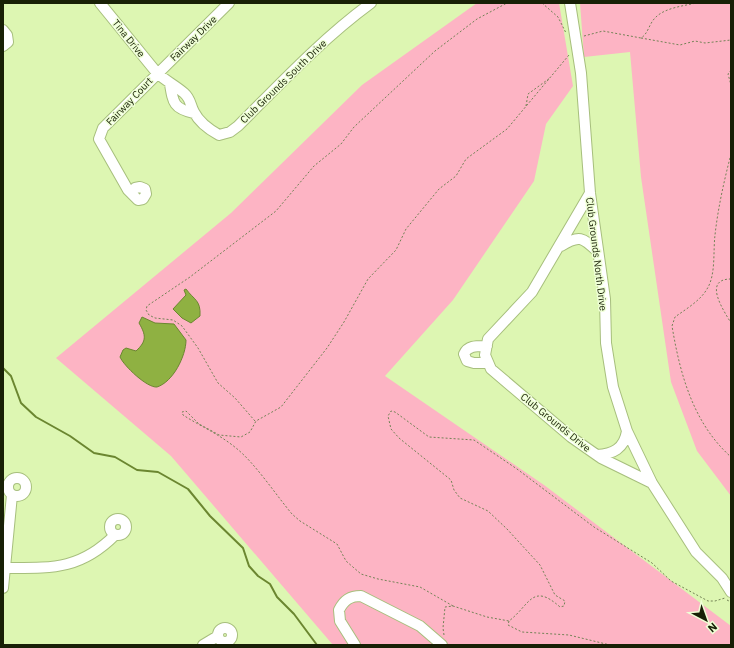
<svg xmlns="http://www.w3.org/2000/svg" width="734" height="648" viewBox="0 0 734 648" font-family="'IBM Plex Sans',sans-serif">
	<rect width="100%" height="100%" fill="#ddf6b2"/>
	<path fill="#fdb4c4" d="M477,3H559L573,86L546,124L534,181L453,300L385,376L544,485L731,626V645H333L171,456L56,358L231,213L362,85Z
		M580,3H731V496L697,451L671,382L641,177L630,52L584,57Z"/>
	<path fill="#8fb142" stroke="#6b8630" d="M186,289C194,300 201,300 200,316L191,323L182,318L173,309L186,295L184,290Z
		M142,317L155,323L174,324L186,340C186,356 173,382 157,387C147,388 124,366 120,357L123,350L126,348L136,351C147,341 146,335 139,323Z"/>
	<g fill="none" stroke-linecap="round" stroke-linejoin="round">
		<path stroke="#6b8630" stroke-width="2" d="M3,368L11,376L21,403L36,417L70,436L94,453L115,457L137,470L158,472L188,489L210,516L243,548L249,566L258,576L270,584L277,597L294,614L317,645"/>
		<g stroke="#a7bf7d" stroke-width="12">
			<path id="minor" d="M100,3L157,73C166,81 176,86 184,93C191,99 190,105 194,112C199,122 210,130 219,135L230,132L238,126C281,83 322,39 371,3
				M570,3L581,73L590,193L605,299L606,343L613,387L627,431L652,483L696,552L722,578L731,592
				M3,30L7,35L8,42L3,46
				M170,84C173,103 174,109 194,113
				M132,192L135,188L140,187L145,189L146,194L143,199L138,200L128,190L99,139L103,128L229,3
				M590,193L532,292L488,339L485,355L491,369L571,437L601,458L652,483
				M561,246C580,234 583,238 598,252
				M487,346C478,346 468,345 464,354L467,361L474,363H488
				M597,455C613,454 624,449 627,431
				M8 487a9 9 0 1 1 18 0a9 9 0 1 1-18 0Z
				M110 527a8 8 0 1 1 16 0a8 8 0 1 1-16 0Z
				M5,568C52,568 80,570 115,535
				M3,588L12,495
				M218 635a7 7 0 1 1 14 0a7 7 0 1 1-14 0Z
				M203,645L218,636
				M355,645L340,621L339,610C344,600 350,596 361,596L420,626L442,645"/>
		</g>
		<path stroke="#738255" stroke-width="1" stroke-dasharray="2 2" stroke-linecap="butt" d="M542,3L558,17L566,33
			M584,36L603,31L641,38C648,34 649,24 655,18C664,8 683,6 696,3
			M641,38L680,45L695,41L705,43L731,40
			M731,70L728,74L731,85
			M526,106L528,94L550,78
			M731,154C724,181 718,208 715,235C713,251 716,275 707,289C700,301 686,309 675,317L672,326C680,374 693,423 731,457
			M731,279C702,279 724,311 731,323
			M255,421L235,398L218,383L198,348L182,326L173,320L155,318L149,315L146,310L147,306L190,277L276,211L314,166L341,144L354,127L435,51L477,19L507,3
			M727,600L731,602
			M453,606L420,587L378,579L361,574L346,561L337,544L300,521L292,514C276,495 255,463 236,448C219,434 200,426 183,415L182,412L186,411L199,424L212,431L219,435L241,437L250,432L256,421L281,407L327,348L344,322L368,279L396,250L406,229L439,189L456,176L466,159L507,129L569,55
			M509,621L508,625L522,632L569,635L610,645
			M444,635L443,628L445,607L453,606L487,617L509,621C530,605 532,582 560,607L564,606L565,601L555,595L540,565L507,529L488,511L460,498L454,490L451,480L399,438L391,429L388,416L391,411L395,412L429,437L474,440L517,469L594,527L652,563L671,581L708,601H715L725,598"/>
		<use href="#minor" stroke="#fff" stroke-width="10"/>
	</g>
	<g text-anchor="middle" stroke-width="3" stroke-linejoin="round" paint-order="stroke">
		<g font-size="10" fill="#182006" stroke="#efffd6">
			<text transform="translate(129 38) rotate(51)" y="4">Tina Drive</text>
			<text transform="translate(193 38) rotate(-44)" y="4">Fairway Drive</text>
			<text transform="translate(283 81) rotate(-44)" y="4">Club Grounds South Drive</text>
			<text transform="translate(129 101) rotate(-46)" y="4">Fairway Court</text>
			<text transform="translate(597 254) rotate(83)" y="4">Club Grounds North Drive</text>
			<text transform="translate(556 422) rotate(39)" y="4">Club Grounds Drive</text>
		</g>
	</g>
	<rect width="734" height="648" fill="none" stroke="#182006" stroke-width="8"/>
	<g transform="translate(706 620) rotate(139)" stroke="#efffd6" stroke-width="3" paint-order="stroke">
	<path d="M0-3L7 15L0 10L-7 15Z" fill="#182006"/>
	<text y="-6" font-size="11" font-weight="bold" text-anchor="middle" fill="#182006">N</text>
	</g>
</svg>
